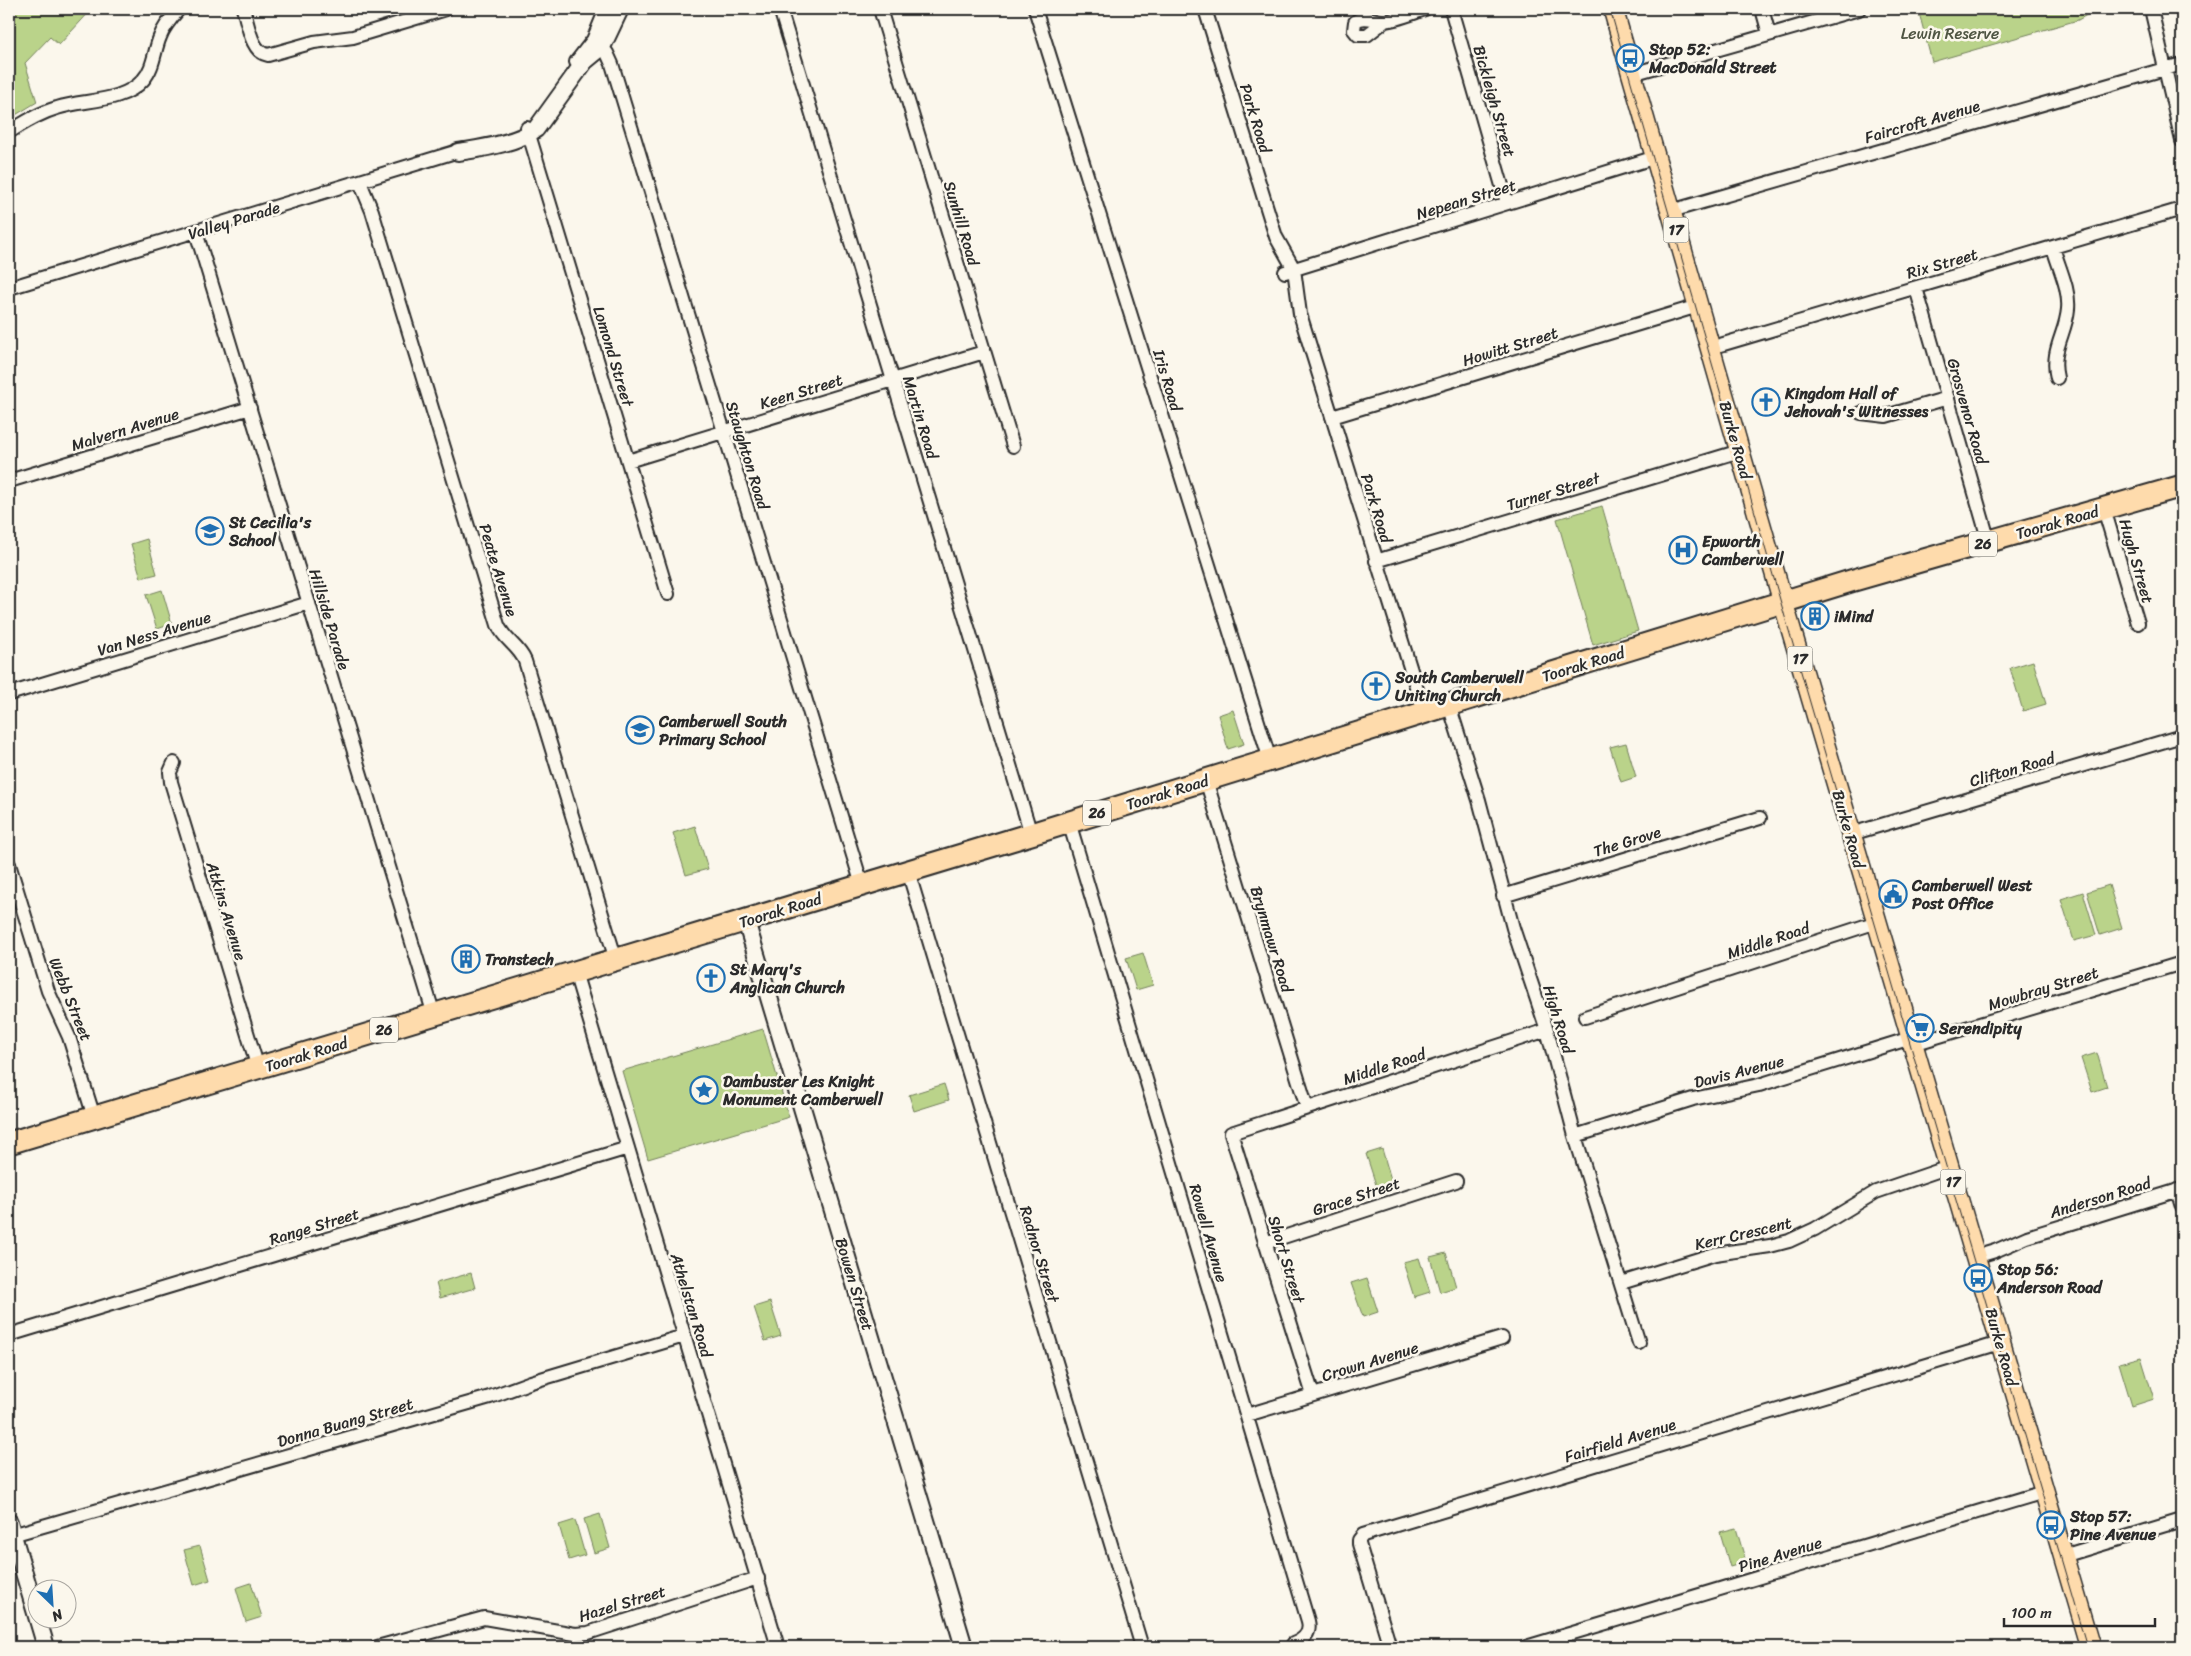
<svg xmlns="http://www.w3.org/2000/svg" width="2191" height="1656" viewBox="0 0 2191 1656" font-family="Sriracha,sans-serif">
	<rect width="100%" height="100%" fill="#fbf7ec"/>
	<filter id="ink" filterUnits="userSpaceOnUse"><feTurbulence type="fractalNoise" baseFrequency=".02" numOctaves="2"/><feDisplacementMap in="SourceGraphic" scale="10" xChannelSelector="R" yChannelSelector="G"/><feConvolveMatrix kernelMatrix="1 2 1 2 8 2 1 2 1" color-interpolation-filters="sRGB"/></filter>
	<g filter="url(#ink)">
		<path fill="#bad38a" stroke="#727f5a" d="M9,9H92L59,45L50,37L25,63L37,102L9,119Z
			M1918,9H2105L2092,12L2078,20L1932,62Z
			M1602,506L1638,631L1593,645L1557,519Z
			M147,539L157,574L141,578L131,544Z
			M162,590L172,624L157,629L146,595Z
			M2033,661L2046,704L2023,711L2010,668Z
			M1233,710L1244,744L1228,749L1218,715Z
			M1626,743L1636,777L1621,782L1610,747Z
			M695,826L708,869L686,875L673,833Z
			M2109,885L2122,928L2100,935L2087,892Z
			M2083,892L2096,935L2074,941L2061,899Z
			M1143,953L1153,985L1136,990L1126,958Z
			M763,1029L789,1117L648,1159L622,1071Z
			M2097,1053L2107,1087L2092,1092L2081,1058Z
			M944,1084L949,1100L914,1111L909,1095Z
			M1382,1149L1392,1183L1377,1188L1366,1154Z
			M1446,1253L1456,1287L1440,1292L1430,1257Z
			M1419,1258L1430,1292L1414,1297L1403,1262Z
			M471,1273L475,1288L440,1298L436,1283Z
			M1367,1278L1378,1312L1363,1317L1351,1283Z
			M770,1302L781,1336L765,1341L754,1307Z
			M2141,1357L2154,1399L2132,1406L2119,1363Z
			M600,1514L610,1548L594,1553L584,1519Z
			M575,1520L585,1555L569,1560L559,1525Z
			M1736,1528L1746,1562L1730,1567L1720,1532Z
			M200,1546L210,1580L194,1585L184,1550Z
			M251,1583L262,1617L246,1622L236,1588Z"/>
		<g fill="none" stroke-linecap="round" stroke-linejoin="round">
			<g stroke="#2b2b2b" stroke-width="16">
				<path id="street" d="M243,9C248,22 251,53 268,55L314,42L353,37L446,9
					M780,9L1031,834
					M880,9L1013,446
					M1035,9L1270,760
					M1205,9L1276,237L1294,269L1300,314L1424,712
					M1451,9L1507,203
					M1762,9L1769,34
					M2151,9L2182,141
					M1385,21L1367,35H1358L1354,30L1355,22C1363,15 1373,20 1382,21C1395,21 1413,13 1425,9
					M593,40L607,53L612,64L862,885
					M576,62L593,40L603,16L611,9
					M1632,74L1859,9
					M527,128L668,594
					M9,132C24,123 39,113 57,108C84,99 123,103 143,80C154,68 154,51 160,37C164,26 172,17 179,9
					M360,182L372,211L498,625C504,640 519,646 525,661L616,960
					M1671,211L2182,64
					M196,232L434,1015
					M2053,247C2058,266 2070,289 2068,309C2066,334 2050,350 2057,378
					M1285,272L1656,157
					M9,288L465,149
					M1916,288L1989,542
					M1710,348L2182,209
					M1861,413L1886,416L1948,398
					M1332,417L1698,306
					M628,461L984,352
					M9,481L250,408
					M2104,509L2138,623
					M1376,561L1740,451
					M9,694L309,603
					M1449,705L1479,800L1513,928L1547,1030L1575,1136L1639,1343
					M174,763L170,772L171,782L258,1068
					M1206,780L1307,1108
					M1069,822L1308,1621C1311,1633 1304,1640 1293,1644L1294,1647
					M1851,834L2182,736
					M9,864L48,991L69,1037L94,1117
					M908,871L1142,1647
					M1503,896L1760,818
					M575,972L778,1647
					M1585,1017L1877,922
					M1913,1044L2182,963
					M1575,1136L1693,1099L1759,1085L1911,1038
					M2177,1190L2182,1207
					M1265,1243L1456,1181
					M1975,1257L1995,1251L2027,1237L2182,1189
					M1621,1283L1715,1254L1770,1246L1789,1241L1815,1229L1876,1192L1949,1167
					M9,1335L628,1148
					M1313,1395L1231,1133L1547,1030
					M1247,1415L1502,1338
					M12,1535L490,1397L531,1382L684,1336
					M2063,1556L2182,1520
					M377,1647L484,1618L575,1634L588,1633L758,1578
					M1390,1647L1359,1544V1540L1363,1535L2000,1343
					M1526,1647L2044,1492"/>
			</g>
			<g stroke="#2b2b2b" stroke-width="20">
				<path id="secondary" d="M458,152C480,149 519,142 536,129L585,61L602,47L620,9
					M746,921L964,1647
					M9,1522L46,1647"/>
			</g>
			<g stroke="#2b2b2b" stroke-width="22">
				<path id="primary" d="M1613,9L1783,602L2090,1647"/>
			</g>
			<g stroke="#2b2b2b" stroke-width="25">
				<path id="highway" d="M9,1143L1031,834L1854,580L2182,486"/>
			</g>
			<use href="#street" stroke="#fbf7ec" stroke-width="12"/>
			<use href="#secondary" stroke="#fbf7ec" stroke-width="16"/>
			<use href="#primary" stroke="#fedbac" stroke-width="19"/>
			<use href="#highway" stroke="#fedbac" stroke-width="21"/>
			<path stroke="#2b2b2b" stroke-width="1" d="M1610,9L1785,617L2087,1647"/>
		</g>
	</g>
	<defs>
		<g id="bus-ring" transform="scale(1.4375)"><circle r="9.5" fill="#fbf7ec" stroke="#1f6fb2" stroke-width="1.5"/><path d="M-5-6H5V4H4V6H2V4H-2V6H-4V4H-5ZM-3.5-4V0h7V-4ZM-3.5 1.2v1.5H-2V1.2ZM2 1.2v1.5H3.5V1.2Z" fill="#1f6fb2"/></g>
		<g id="church-ring" transform="scale(1.4375)"><circle r="9.5" fill="#fbf7ec" stroke="#1f6fb2" stroke-width="1.5"/><path d="M-1.2-6h2.4v3.5h3.3v2.4h-3.3V6h-2.4V-.1h-3.3v-2.4h3.3Z" fill="#1f6fb2"/></g>
		<g id="school-ring" transform="scale(1.4375)"><circle r="9.5" fill="#fbf7ec" stroke="#1f6fb2" stroke-width="1.5"/><path d="M0-5L7-2L0 1L-7-2ZM-4 1L0 2.5L4 1V4Q0 6-4 4Z" fill="#1f6fb2"/></g>
		<g id="hospital-ring" transform="scale(1.4375)"><circle r="9.5" fill="#fbf7ec" stroke="#1f6fb2" stroke-width="1.5"/><path d="M-5-5h3v3.5h4V-5h3V5h-3V1.5h-4V5h-3Z" fill="#1f6fb2"/></g>
		<g id="building-ring" transform="scale(1.4375)"><circle r="9.5" fill="#fbf7ec" stroke="#1f6fb2" stroke-width="1.5"/><path d="M-4-6H4V6H1V3H-1V6H-4ZM-2.5-4.3h1.7v1.8h-1.7ZM.8-4.3h1.7v1.8H.8ZM-2.5-1h1.7V.8h-1.7ZM.8-1h1.7V.8H.8Z" fill="#1f6fb2"/></g>
		<g id="civic-ring" transform="scale(1.4375)"><circle r="9.5" fill="#fbf7ec" stroke="#1f6fb2" stroke-width="1.5"/><path d="M-.6-6.5H3V-4.5H.6V-3L4-1V1h2V6H-6V1h2V-1L-.6-3ZM-1.2 2.5V6h2.4V2.5Z" fill="#1f6fb2"/></g>
		<g id="supermarket-ring" transform="scale(1.4375)"><circle r="9.5" fill="#fbf7ec" stroke="#1f6fb2" stroke-width="1.5"/><path d="M-6-5.5h2.5l.6 2H6L4.5 2H-2.5L-4.4-4H-6ZM-1.5 3.2a1.3 1.3 0 1 0 .1 0ZM3 3.2a1.3 1.3 0 1 0 .1 0Z" fill="#1f6fb2"/></g>
		<g id="sight-ring" transform="scale(1.4375)"><circle r="9.5" fill="#fbf7ec" stroke="#1f6fb2" stroke-width="1.5"/><path d="M0-6L1.8-2.2L6-1.7L2.9 1.2L3.7 5.4L0 3.3L-3.7 5.4L-2.9 1.2L-6-1.7L-1.8-2.2Z" fill="#1f6fb2"/></g>
	</defs>
	<g fill-rule="evenodd">
		<use href="#bus-ring" x="1630" y="58"/>
		<use href="#church-ring" x="1766" y="402"/>
		<use href="#school-ring" x="210" y="531"/>
		<use href="#hospital-ring" x="1683" y="550"/>
		<use href="#building-ring" x="1815" y="616"/>
		<use href="#church-ring" x="1376" y="686"/>
		<use href="#school-ring" x="640" y="730"/>
		<use href="#civic-ring" x="1893" y="894"/>
		<use href="#building-ring" x="466" y="959"/>
		<use href="#church-ring" x="711" y="978"/>
		<use href="#supermarket-ring" x="1920" y="1028"/>
		<use href="#sight-ring" x="704" y="1090"/>
		<use href="#bus-ring" x="1978" y="1278"/>
		<use href="#bus-ring" x="2051" y="1525"/>
	</g>
	<g text-anchor="middle" stroke-width="5" stroke-linejoin="round" paint-order="stroke">
		<g fill="#fbf7ec" stroke="#696865" stroke-width="1">
			<rect x="1663.5" y="217.5" width="25" height="25" rx="4"/>
			<rect x="1969" y="531.5" width="28" height="25" rx="4"/>
			<rect x="1787.5" y="646.5" width="25" height="25" rx="4"/>
			<rect x="1083" y="800.5" width="28" height="25" rx="4"/>
			<rect x="370" y="1017.5" width="28" height="25" rx="4"/>
			<rect x="1940.5" y="1169.5" width="25" height="25" rx="4"/>
		</g>
		<g font-size="15" font-weight="bold" fill="#2b2b2b">
			<text x="1676" y="235">17</text>
			<text x="1983" y="549">26</text>
			<text x="1800" y="664">17</text>
			<text x="1097" y="818">26</text>
			<text x="384" y="1035">26</text>
			<text x="1953" y="1187">17</text>
		</g>
		<g font-size="16" fill="#4f5543" stroke="#fbf7ec">
			<text x="1950" y="39">Lewin Reserve</text>
		</g>
		<g font-size="16" font-weight="bold" fill="#2b2b2b" stroke="#fbf7ec" text-anchor="start">
			<text x="1649" y="55">Stop 52:<tspan x="1649" dy="18">MacDonald Street</tspan></text>
			<text x="1785" y="399">Kingdom Hall of<tspan x="1785" dy="18">Jehovah's Witnesses</tspan></text>
			<text x="229" y="528">St Cecilia's<tspan x="229" dy="18">School</tspan></text>
			<text x="1702" y="547">Epworth<tspan x="1702" dy="18">Camberwell</tspan></text>
			<text x="1834" y="622">iMind</text>
			<text x="1395" y="683">South Camberwell<tspan x="1395" dy="18">Uniting Church</tspan></text>
			<text x="659" y="727">Camberwell South<tspan x="659" dy="18">Primary School</tspan></text>
			<text x="1912" y="891">Camberwell West<tspan x="1912" dy="18">Post Office</tspan></text>
			<text x="485" y="965">Transtech</text>
			<text x="730" y="975">St Mary's<tspan x="730" dy="18">Anglican Church</tspan></text>
			<text x="1939" y="1034">Serendipity</text>
			<text x="723" y="1087">Dambuster Les Knight<tspan x="723" dy="18">Monument Camberwell</tspan></text>
			<text x="1997" y="1275">Stop 56:<tspan x="1997" dy="18">Anderson Road</tspan></text>
			<text x="2070" y="1522">Stop 57:<tspan x="2070" dy="18">Pine Avenue</tspan></text>
		</g>
		<g font-size="16" fill="#2b2b2b" stroke="#fbf7ec">
			<text transform="translate(1495 101) rotate(74)" y="6">Bickleigh Street</text>
			<text transform="translate(1256 118) rotate(73)" y="6">Park Road</text>
			<text transform="translate(1922 121) rotate(-16)" y="6">Faircroft Avenue</text>
			<text transform="translate(1466 199) rotate(-17)" y="6">Nepean Street</text>
			<text transform="translate(234 220) rotate(-17)" y="6">Valley Parade</text>
			<text transform="translate(962 223) rotate(73)" y="6">Sunhill Road</text>
			<text transform="translate(1942 263) rotate(-16)" y="6">Rix Street</text>
			<text transform="translate(1510 346) rotate(-17)" y="6">Howitt Street</text>
			<text transform="translate(614 356) rotate(73)" y="6">Lomond Street</text>
			<text transform="translate(1168 380) rotate(73)" y="6">Iris Road</text>
			<text transform="translate(801 391) rotate(-17)" y="6">Keen Street</text>
			<text transform="translate(1968 411) rotate(74)" y="6">Grosvenor Road</text>
			<text transform="translate(921 417) rotate(73)" y="6">Martin Road</text>
			<text transform="translate(125 429) rotate(-17)" y="6">Malvern Avenue</text>
			<text transform="translate(1736 440) rotate(74)" y="6">Burke Road</text>
			<text transform="translate(748 455) rotate(73)" y="6">Staughton Road</text>
			<text transform="translate(1553 491) rotate(-17)" y="6">Turner Street</text>
			<text transform="translate(1377 508) rotate(73)" y="6">Park Road</text>
			<text transform="translate(2057 522) rotate(-16)" y="6">Toorak Road</text>
			<text transform="translate(2137 561) rotate(74)" y="6">Hugh Street</text>
			<text transform="translate(499 570) rotate(73)" y="6">Peate Avenue</text>
			<text transform="translate(330 619) rotate(73)" y="6">Hillside Parade</text>
			<text transform="translate(154 633) rotate(-17)" y="6">Van Ness Avenue</text>
			<text transform="translate(1583 664) rotate(-17)" y="6">Toorak Road</text>
			<text transform="translate(2012 769) rotate(-16)" y="6">Clifton Road</text>
			<text transform="translate(1167 792) rotate(-17)" y="6">Toorak Road</text>
			<text transform="translate(1849 829) rotate(74)" y="6">Burke Road</text>
			<text transform="translate(1627 841) rotate(-17)" y="6">The Grove</text>
			<text transform="translate(780 910) rotate(-17)" y="6">Toorak Road</text>
			<text transform="translate(227 911) rotate(73)" y="6">Atkins Avenue</text>
			<text transform="translate(1272 939) rotate(73)" y="6">Brynmawr Road</text>
			<text transform="translate(1768 940) rotate(-18)" y="6">Middle Road</text>
			<text transform="translate(2043 988) rotate(-17)" y="6">Mowbray Street</text>
			<text transform="translate(71 999) rotate(68)" y="6">Webb Street</text>
			<text transform="translate(1559 1019) rotate(73)" y="6">High Road</text>
			<text transform="translate(306 1054) rotate(-17)" y="6">Toorak Road</text>
			<text transform="translate(1384 1066) rotate(-18)" y="6">Middle Road</text>
			<text transform="translate(1739 1071) rotate(-14)" y="6">Davis Avenue</text>
			<text transform="translate(1356 1196) rotate(-18)" y="6">Grace Street</text>
			<text transform="translate(2100 1197) rotate(-17)" y="6">Anderson Road</text>
			<text transform="translate(314 1226) rotate(-17)" y="6">Range Street</text>
			<text transform="translate(1209 1233) rotate(74)" y="6">Rowell Avenue</text>
			<text transform="translate(1743 1233) rotate(-13)" y="6">Kerr Crescent</text>
			<text transform="translate(1040 1254) rotate(73)" y="6">Radnor Street</text>
			<text transform="translate(1287 1259) rotate(73)" y="6">Short Street</text>
			<text transform="translate(855 1284) rotate(73)" y="6">Bowen Street</text>
			<text transform="translate(692 1305) rotate(73)" y="6">Athelstan Road</text>
			<text transform="translate(2002 1347) rotate(74)" y="6">Burke Road</text>
			<text transform="translate(1370 1361) rotate(-17)" y="6">Crown Avenue</text>
			<text transform="translate(345 1422) rotate(-16)" y="6">Donna Buang Street</text>
			<text transform="translate(1620 1440) rotate(-17)" y="6">Fairfield Avenue</text>
			<text transform="translate(1780 1554) rotate(-17)" y="6">Pine Avenue</text>
			<text transform="translate(622 1603) rotate(-17)" y="6">Hazel Street</text>
		</g>
	</g>
	<rect width="2191" height="1656" fill="none" stroke="#fbf7ec" stroke-width="30"/>
	<rect x="15" y="15" width="2161" height="1626" fill="none" stroke="#2b2b2b" stroke-width="2" filter="url(#ink)"/>
	<g transform="translate(52 1604) rotate(155)"><circle r="24" fill="#fbf7ec" stroke="#a8a59f"/>
	<path d="M0-4L9 19L0 12L-9 19Z" fill="#1f6fb2"/>
	<text y="-8" font-size="14" font-weight="bold" text-anchor="middle" fill="#2b2b2b">N</text>
	</g>
	<path d="M2004 1618v8h151v-8" fill="none" stroke="#2b2b2b" stroke-width="2.5"/>
	<text x="2011" y="1618" font-size="15" fill="#2b2b2b" stroke="#fbf7ec" stroke-width="4" paint-order="stroke">100 m</text>
</svg>
